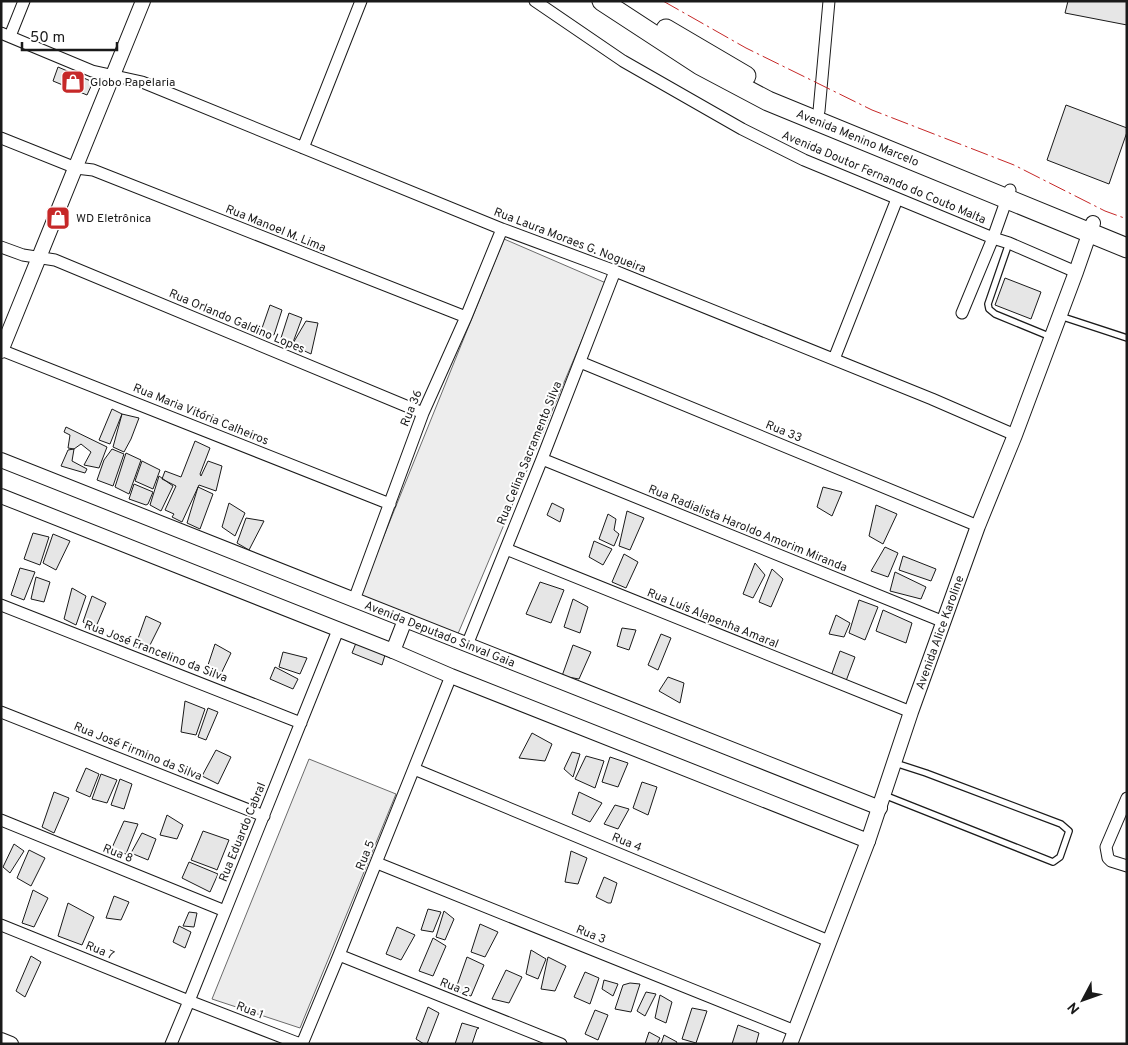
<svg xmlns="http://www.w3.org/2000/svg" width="1128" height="1045" viewBox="0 0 1128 1045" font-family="Overpass,sans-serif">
	<rect width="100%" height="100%" fill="#fff"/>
	<path fill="#ededed" stroke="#6a6a6a" d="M504,239L606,283L457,636L360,595Z
		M309,759L396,794L300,1028L212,999Z"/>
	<path fill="#e6e6e6" stroke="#1a1a1a" d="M1068,1H1127V25L1065,13Z
		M58,67L93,82L87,95L53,81Z
		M1066,105L1127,128V132L1109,184L1047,160Z
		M1005,278L1041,292L1031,319L995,305Z
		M270,305L282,310L274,335L261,331Z
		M289,313L302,318L292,345L281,338Z
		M306,321L318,323L311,354L292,345Z
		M112,409L122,414L110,444L99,440Z
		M122,414L139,418L131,439L124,452L113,447Z
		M66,427L107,447L99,468L84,465L91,452L81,444L74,449L68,448L70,435L64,432Z
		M195,441L210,448L200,474L201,476L208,461L222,466L216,491L199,485L182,522L172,517L174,514L165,510L176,486L162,479L165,471L181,477Z
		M74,449L72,461L87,469L85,473L61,466L68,450Z
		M112,449L124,454L113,486L97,480L104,460Z
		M126,453L141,460L129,494L115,487Z
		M142,461L160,470L153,489L135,481Z
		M159,476L173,486L161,511L150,505Z
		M134,484L153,492L148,504L146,505L129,499Z
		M198,487L213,494L200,529L187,523Z
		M823,487L842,492L832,516L817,507Z
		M229,503L245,513L235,536L222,527Z
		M552,503L564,509L560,522L547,515Z
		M876,505L897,514L883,544L869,536Z
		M627,511L644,518L630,550L619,546Z
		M608,514L616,519L614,530L619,534L614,546L599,539Z
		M246,518L264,521L249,550L237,543Z
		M33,533L49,537L40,565L24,559Z
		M53,534L70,541L56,570L43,563Z
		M594,541L612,549L603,565L589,557Z
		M885,547L898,553L888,577L871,571Z
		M624,554L638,562L626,588L612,582Z
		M903,556L936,569L931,581L899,570Z
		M755,563L765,575L753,598L743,594Z
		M20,568L35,572L24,600L11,595Z
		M772,569L783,579L771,607L759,602Z
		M895,572L926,587L921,599L890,591Z
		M36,577L50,582L44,602L31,599Z
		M540,582L564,590L551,623L526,614Z
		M72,588L86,596L76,625L64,619Z
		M92,596L106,603L95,629L83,622Z
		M573,599L588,607L580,633L564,627Z
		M859,600L878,607L865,640L849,633Z
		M883,610L912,623L906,643L876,631Z
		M836,615L850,623L844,637L829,634Z
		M146,616L161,623L147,651L135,647Z
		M622,628L636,630L629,650L617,646Z
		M661,634L671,638L658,670L648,665Z
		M356,643L385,655L382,665L352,653Z
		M215,644L231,653L219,678L205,674Z
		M573,645L591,652L579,679L562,676Z
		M840,651L855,657L846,681L831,676Z
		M283,652L307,658L300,674L279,667Z
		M275,667L298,679L293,689L270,679Z
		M668,677L684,683L680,703L659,691Z
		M185,701L205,709L196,735L181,732Z
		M208,708L218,712L206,740L198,737Z
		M532,733L552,744L545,761L519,758Z
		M216,750L231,757L218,784L202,776Z
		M572,752L580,754L573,777L564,769Z
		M586,756L604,761L595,788L575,779Z
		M610,757L628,763L618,787L602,782Z
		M86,768L99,774L90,797L76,791Z
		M101,774L117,780L107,803L92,799Z
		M120,779L132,784L124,809L111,805Z
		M642,782L657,787L648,815L633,808Z
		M54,792L69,798L54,833L42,827Z
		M579,792L602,803L590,822L572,814Z
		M615,805L629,809L618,829L604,824Z
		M167,815L183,825L177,839L160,835Z
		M124,821L138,824L126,854L111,850Z
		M203,831L229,840L217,870L215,869L191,860Z
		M142,833L156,839L148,860L131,853Z
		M14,844L24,851L10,873L3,867Z
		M29,850L45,858L31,886L17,878Z
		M571,851L587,858L578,884L565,882Z
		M189,862L218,874L210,892L182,878Z
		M604,877L617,883L611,903H608L596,897Z
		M33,890L48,898L34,927L22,923Z
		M114,896L129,902L121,920L106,918Z
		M68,903L94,917L82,945L58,936Z
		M428,909L441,912L433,932L421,930Z
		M444,911L454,919L445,940L436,937Z
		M189,912L197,913L194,927L183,926Z
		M480,924L498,932L485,957L471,952Z
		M179,926L191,932L185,948L173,942Z
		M397,927L415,935L401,960L386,954Z
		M433,938L446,946L433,976L419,971Z
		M531,950L546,959L538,979L526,974Z
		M31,956L41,962L25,997L16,991Z
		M467,957L484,965L471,996L455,991Z
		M548,957L566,966L555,991L541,989Z
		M506,970L522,977L509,1003L492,999Z
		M585,972L599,978L590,1004L574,997Z
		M604,980L618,984L613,996L602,989Z
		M630,983L640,984L631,1012L615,1009L623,985Z
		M646,992L656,994L645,1016L637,1011Z
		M660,995L672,1002L666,1023L655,1018Z
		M428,1007L439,1013L427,1044H424L416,1039Z
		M692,1008L707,1011L696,1043L682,1039Z
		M595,1010L608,1015L598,1040L585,1034Z
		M462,1023L479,1028L477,1029L472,1044H455Z
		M738,1025L759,1033L756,1044H732Z
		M649,1032L660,1038L657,1044H645Z
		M664,1035L677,1042L676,1044H661Z"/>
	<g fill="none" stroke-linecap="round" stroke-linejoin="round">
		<g stroke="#1a1a1a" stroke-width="8">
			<path id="service" d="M1009,243L988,304L989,309L995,314L1051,337
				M1060,316L1127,338
				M884,795L1053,862L1060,857L1069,831L1061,824L926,773L895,763"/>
		</g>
		<g stroke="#1a1a1a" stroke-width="13">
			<path id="minor" d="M535,1L623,61L742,129L804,160L993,238L1009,243L1076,272
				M1,33L92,71L142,82L502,229L615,271L932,399L1015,435
				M10,36L24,1
				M819,111L829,1
				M1,138L76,168L93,170L466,317
				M303,148L361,1
				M1,247L23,255L55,260L423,413
				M962,313L993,238L1010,190
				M1,350L390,504
				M834,359L897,199
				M580,362L978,526
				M542,459L944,622
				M506,549L911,712
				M354,600L423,413L466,317L502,229
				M1,605L301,723
				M467,645L542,459L615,271
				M1,712L264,816
				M414,769L829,941
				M1127,798L1106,847L1108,858L1111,861L1127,866
				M1,820L225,911
				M377,863L795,1031
				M1,925L189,1001L300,1044
				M339,955L561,1044
				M171,1044L189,1001L338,630
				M302,1044L339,955L451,676"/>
		</g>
		<g stroke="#1a1a1a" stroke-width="16">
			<g id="tertiary">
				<path d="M1,351L143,1"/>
				<path id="s1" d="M1,460L880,808"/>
				<path d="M1,496L393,651L451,676L868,841"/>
				<path d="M393,651L405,620"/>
				<path d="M1,1040L11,1044"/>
				<path id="s2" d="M790,1044L868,841L911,712L978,526L1015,435L1076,272L1093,223"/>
			</g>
		</g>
		<g stroke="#1a1a1a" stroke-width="21">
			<g id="primary">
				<path id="s3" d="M602,1L700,65L768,101L1127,248"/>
				<path d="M666,29L746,76"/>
			</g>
		</g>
		<use href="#service" stroke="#fff" stroke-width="5.5"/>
		<use href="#minor" stroke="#fff" stroke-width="11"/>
		<use href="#tertiary" stroke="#fff" stroke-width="14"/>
		<use href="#primary" stroke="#fff" stroke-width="19"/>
		<path stroke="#c62828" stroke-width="1" stroke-dasharray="18 4 2.5 4" stroke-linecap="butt" d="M663,1L746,48L872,110L1014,165L1105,211L1127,219"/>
	</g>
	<defs>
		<g id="shop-square" transform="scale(1.25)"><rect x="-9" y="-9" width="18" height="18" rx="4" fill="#c62828" stroke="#fff"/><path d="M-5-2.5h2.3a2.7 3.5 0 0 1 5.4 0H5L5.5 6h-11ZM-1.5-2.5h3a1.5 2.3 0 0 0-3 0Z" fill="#fff"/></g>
	</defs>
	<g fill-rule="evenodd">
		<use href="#shop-square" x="73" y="82"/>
		<use href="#shop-square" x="58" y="218"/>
	</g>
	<g text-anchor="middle" stroke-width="4" stroke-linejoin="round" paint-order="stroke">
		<g font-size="12" fill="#1a1a1a" stroke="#fff" text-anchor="start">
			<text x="90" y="86">Globo Papelaria</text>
			<text x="76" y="222">WD Eletrônica</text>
		</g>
		<g font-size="12" fill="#1a1a1a" stroke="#fff">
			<text dy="4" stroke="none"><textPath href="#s3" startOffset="291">Avenida Menino Marcelo</textPath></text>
			<text transform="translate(884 177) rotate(23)" y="4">Avenida Doutor Fernando do Couto Malta</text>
			<text transform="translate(276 228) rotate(22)" y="4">Rua Manoel M. Lima</text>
			<text transform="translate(570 240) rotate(21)" y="4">Rua Laura Moraes G. Nogueira</text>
			<text transform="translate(237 321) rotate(23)" y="4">Rua Orlando Galdino Lopes</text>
			<text transform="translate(411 408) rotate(-68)" y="4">Rua 36</text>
			<text transform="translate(201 414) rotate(22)" y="4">Rua Maria Vitória Calheiros</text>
			<text transform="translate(784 431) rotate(22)" y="4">Rua 33</text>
			<text transform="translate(529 453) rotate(-68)" y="4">Rua Celina Sacramento Silva</text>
			<text transform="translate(748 528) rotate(22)" y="4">Rua Radialista Haroldo Amorim Miranda</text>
			<text transform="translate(713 618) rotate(22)" y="4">Rua Luís Alapenha Amaral</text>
			<text dy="4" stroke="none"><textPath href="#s2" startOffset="438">Avenida Alice Karoline</textPath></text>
			<text dy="4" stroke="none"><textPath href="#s1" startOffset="472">Avenida Deputado Sinval Gaia</textPath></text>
			<text transform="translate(156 651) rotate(21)" y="4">Rua José Francelino da Silva</text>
			<text transform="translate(138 751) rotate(22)" y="4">Rua José Firmino da Silva</text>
			<text transform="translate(242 832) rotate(-68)" y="4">Rua Eduardo Cabral</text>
			<text transform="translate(627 842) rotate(22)" y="4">Rua 4</text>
			<text transform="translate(118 853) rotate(22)" y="4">Rua 8</text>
			<text transform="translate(365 855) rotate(-68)" y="4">Rua 5</text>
			<text transform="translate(591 934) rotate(22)" y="4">Rua 3</text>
			<text transform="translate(100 950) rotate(22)" y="4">Rua 7</text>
			<text transform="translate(455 987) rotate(22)" y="4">Rua 2</text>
			<text transform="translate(250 1010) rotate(21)" y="4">Rua 1</text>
		</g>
	</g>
	<rect width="1128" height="1045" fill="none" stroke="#1a1a1a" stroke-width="5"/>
	<g transform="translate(1083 1000) rotate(229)" stroke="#ffffff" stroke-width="4" paint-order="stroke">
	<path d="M0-4L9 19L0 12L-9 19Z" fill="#1a1a1a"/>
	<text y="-8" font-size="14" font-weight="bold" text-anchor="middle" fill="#1a1a1a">N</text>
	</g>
	<path d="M22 42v8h95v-8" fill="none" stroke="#1a1a1a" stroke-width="2.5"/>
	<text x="30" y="42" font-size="15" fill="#1a1a1a" stroke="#ffffff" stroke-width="4" paint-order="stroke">50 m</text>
</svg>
